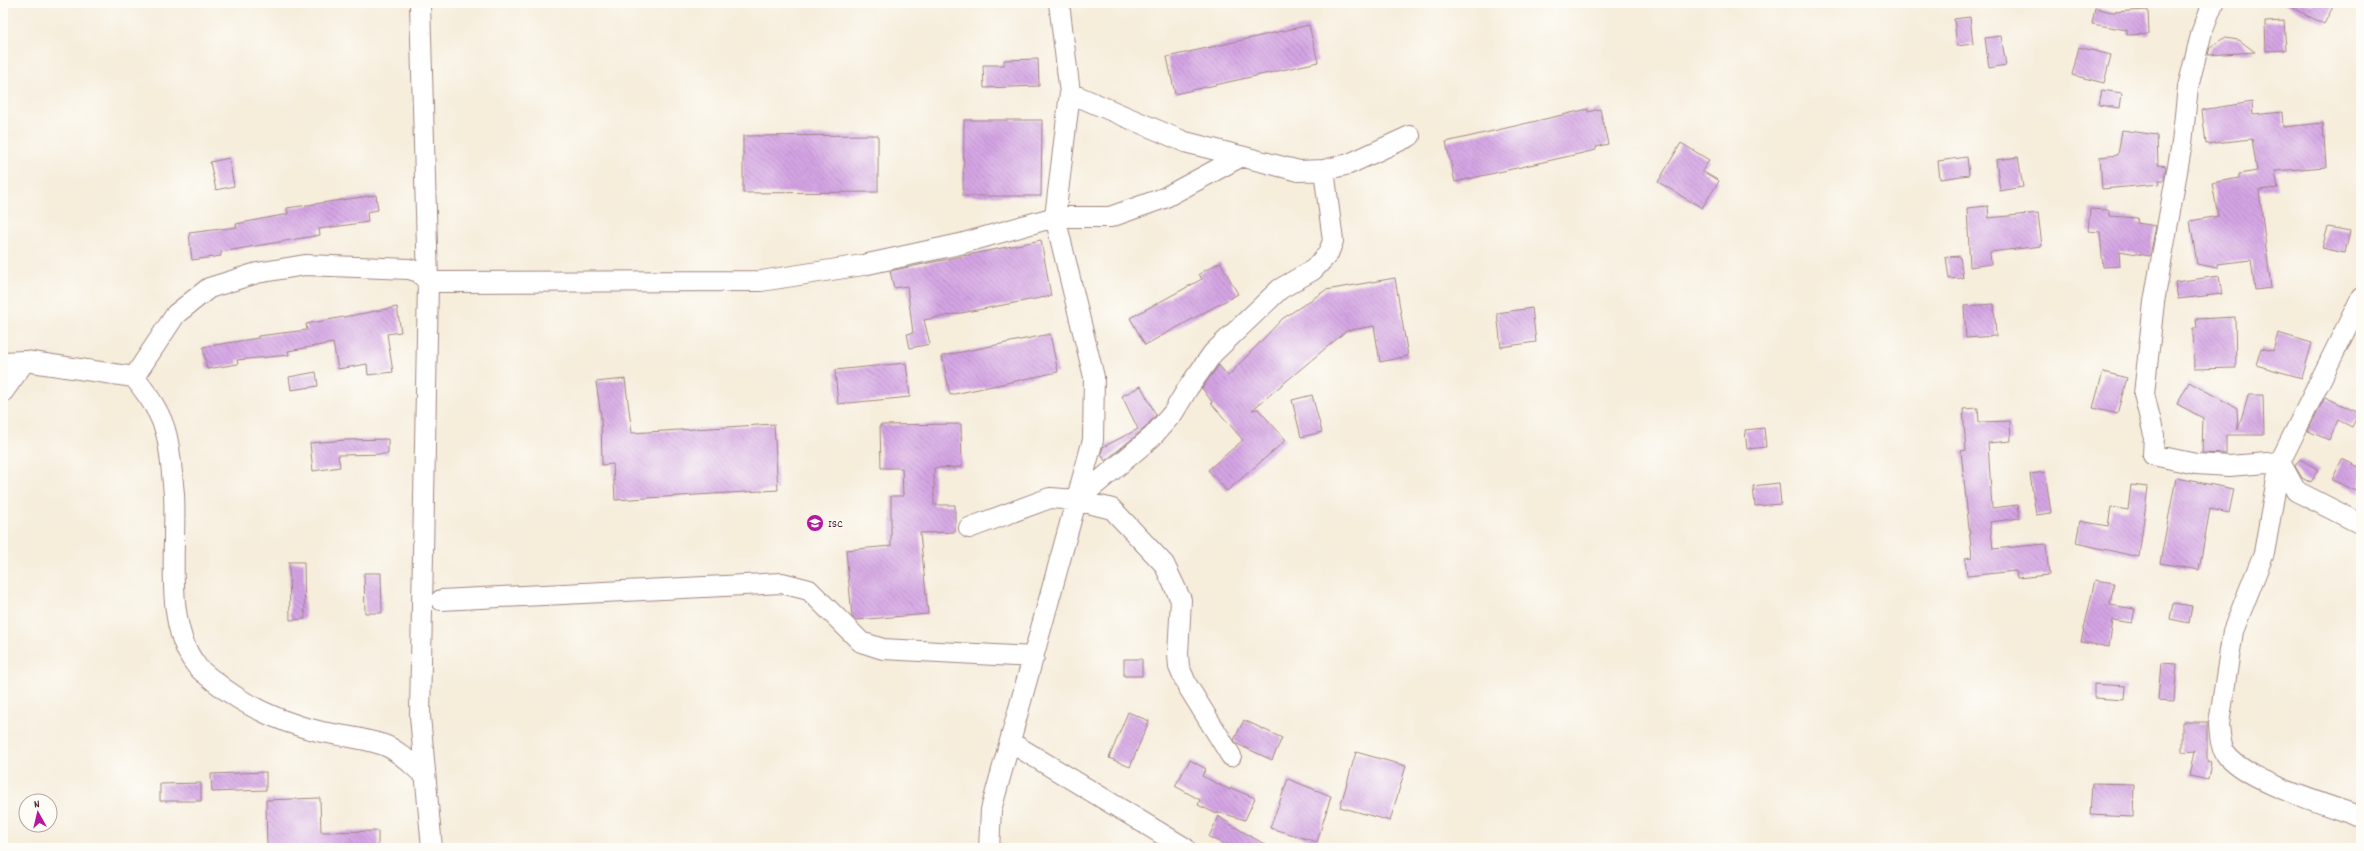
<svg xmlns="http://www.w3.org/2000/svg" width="2364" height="851" viewBox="0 0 2364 851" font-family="Dekko,sans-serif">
	<defs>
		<pattern id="building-back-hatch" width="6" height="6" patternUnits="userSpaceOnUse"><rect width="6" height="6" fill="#d4a4e4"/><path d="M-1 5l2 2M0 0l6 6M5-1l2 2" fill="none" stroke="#ae85b9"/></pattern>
	</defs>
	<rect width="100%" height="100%" fill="#fdfcf7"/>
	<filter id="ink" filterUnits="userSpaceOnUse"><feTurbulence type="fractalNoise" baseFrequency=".025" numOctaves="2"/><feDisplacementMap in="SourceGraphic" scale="8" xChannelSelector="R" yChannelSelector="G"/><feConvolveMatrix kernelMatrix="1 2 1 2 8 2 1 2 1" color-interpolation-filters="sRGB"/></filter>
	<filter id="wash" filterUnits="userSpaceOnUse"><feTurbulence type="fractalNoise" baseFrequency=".012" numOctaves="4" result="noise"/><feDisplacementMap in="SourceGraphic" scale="16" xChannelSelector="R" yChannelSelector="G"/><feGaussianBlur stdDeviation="0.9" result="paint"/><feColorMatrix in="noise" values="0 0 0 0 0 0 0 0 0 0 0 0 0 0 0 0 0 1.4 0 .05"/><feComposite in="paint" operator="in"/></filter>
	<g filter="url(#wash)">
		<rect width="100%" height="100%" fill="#f6eddb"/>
		<g id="blocks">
			<path fill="url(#building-back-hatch)" d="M2283,3H2335L2324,24Z
				M2095,8L2112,12L2148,10L2149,34L2127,35V30L2092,24Z
				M1970,17L1973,44L1957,46L1954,19Z
				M2284,21L2286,50L2266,51L2265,22Z
				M1309,25L1318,62L1175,94L1167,57Z
				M2001,36L2006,65L1989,68L1985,38Z
				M2224,38L2239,40L2255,52L2208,55L2210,47Z
				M2079,47L2111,55L2104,83L2072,75Z
				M1038,59L1039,86L984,88L983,65H1004V60Z
				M2102,90L2122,93L2120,108L2099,105Z
				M2252,102L2253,115L2282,112L2283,127L2323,123L2326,167L2275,171L2278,188L2259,190L2271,288L2255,290L2251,260L2217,264V268L2197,264L2190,221L2218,216L2212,183L2239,178V174L2257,171L2252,139L2206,144L2202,110Z
				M1588,109V112L1600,109L1608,144L1596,147V150L1455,182L1446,142Z
				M964,120H1042L1041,196H963Z
				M2122,130L2157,135L2158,165L2166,166L2164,180H2159L2160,184L2102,189L2100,157L2118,155Z
				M878,135V192L743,193V136Z
				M1681,143L1709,160L1702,171L1719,181L1702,208L1658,182Z
				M1967,157L1969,175L1940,179L1938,161Z
				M2018,157L2023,187L2000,191L1996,160Z
				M229,158L234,186L216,190L210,162Z
				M376,195L378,210L367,212L368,222L319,229L320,235L221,252V256L192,260L189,233L237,227L236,224L288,214L287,208Z
				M1988,206L1989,218L2038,213L2042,246L1990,252L1991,264L1970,267L1967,208Z
				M2090,209L2109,210V216L2138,218L2137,223L2156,226L2150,256L2119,251L2120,266L2103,267L2100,232L2088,231Z
				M2328,227L2350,231L2345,253L2322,248Z
				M1041,240L1051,296L924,320L930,344L910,348L907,334L913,333L907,286L894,288L890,271Z
				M1960,256L1963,278L1949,279L1946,257Z
				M1220,262L1238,294L1145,345L1130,318L1202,279L1199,274Z
				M2219,276L2222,294L2178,299L2175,282Z
				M1395,278L1408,356L1380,362L1374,326L1346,331L1252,410L1258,409L1286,440L1227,491L1208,470L1243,440L1211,403L1212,402L1202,388L1219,365L1228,376L1282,319L1326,290Z
				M1994,304L1996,336L1966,338L1964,306Z
				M397,307L401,332L387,334L393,372L368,375L367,364L338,369L333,343L288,351L289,355L237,360L238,364L207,369L203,347L258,338V336L307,330L306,324Z
				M1532,308L1536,342L1501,347L1497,313Z
				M2235,317L2236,368L2194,369L2193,328H2197L2196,319Z
				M2278,333L2312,343L2302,378L2256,365L2261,348L2273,351Z
				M1050,334L1058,372L950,395L942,356Z
				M906,363L910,397L838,404L835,370Z
				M316,372L318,386L291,390L289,377Z
				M2103,372L2127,378L2117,414L2093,408Z
				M625,379L632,433L774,424L778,490L615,500L613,464L602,465L601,416L596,382Z
				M2189,382L2237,408L2238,430L2248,395H2263L2264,435H2226V454L2202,453L2203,418L2177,404Z
				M1141,386L1156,415L1144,429L1105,461L1101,453L1103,447L1138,429L1122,396Z
				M1312,395L1322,432L1301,437L1292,400Z
				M2325,397L2359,413L2352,427L2338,420L2329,440L2308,431Z
				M1978,408L1979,422L2010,421L2011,441L1988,443L1992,508L2018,505L2020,518L1990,522L1993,549L2046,544L2049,575L2017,578L2016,571L1967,576L1965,558L1972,557L1961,451L1966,450L1963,409Z
				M961,424L962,467L934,468V505H955V532L920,533L928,614L856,620L852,617L846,550L891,546V496H903L902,468H881L880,425Z
				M1764,428L1766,447L1747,449L1745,430Z
				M388,439V454L338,455L340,467L313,471L310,443L345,440Z
				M2300,459L2319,470L2311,483L2302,478L2295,466Z
				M2342,459L2361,468V493L2332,480Z
				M2045,472L2051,513L2036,515L2030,474Z
				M2176,478L2234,489L2229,513L2210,509L2199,570L2160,563Z
				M1779,483L1781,504L1755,506L1753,486Z
				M2131,485L2148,487L2139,557L2076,543L2080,521L2108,526L2111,507L2128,510Z
				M289,562H304L305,619L290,620Z
				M364,573H381L382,613H365Z
				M2095,580L2114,583L2110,605L2135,609L2132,623L2113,620L2109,647L2081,642Z
				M2173,603L2192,606L2189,623L2170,619Z
				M1124,659H1142V676H1124Z
				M2161,663L2177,664L2174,701L2158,700Z
				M2094,684L2126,686L2125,700L2094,698Z
				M1128,712L1149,721L1130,767L1109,758Z
				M1244,720L1282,738L1272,760L1237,744L1234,740Z
				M2182,722H2207V761L2211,762L2208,780L2190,776L2195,751L2182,752Z
				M1356,752L1406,766L1390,821L1340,807Z
				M1190,760L1206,769L1202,776L1230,790L1231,788L1255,798L1245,820L1218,812L1217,814L1198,805L1200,800L1175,786Z
				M266,772V790L212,792L211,774Z
				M1288,779L1331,796L1317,842L1270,828Z
				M201,783V801H160V784Z
				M2092,783L2134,784L2133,817L2090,815Z
				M320,798L321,832L378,831V848H267L266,800Z
				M1218,816L1235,827L1271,848H1233L1209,837Z"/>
		</g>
	</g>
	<g filter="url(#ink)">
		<use href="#blocks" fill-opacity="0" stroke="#a08683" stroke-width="1"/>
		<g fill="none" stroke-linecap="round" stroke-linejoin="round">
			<g stroke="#a08683" stroke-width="22">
				<path id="minor" d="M420,3L428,282L420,716L432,848
					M2213,3L2202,31L2188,87L2182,143L2154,302L2144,394L2154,435L2153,455L2196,464L2229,466L2280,462
					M1070,93L1185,142L1299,171L1324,170L1349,164L1410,136
					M2361,298L2280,462L2264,553L2233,631L2219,724C2220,734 2220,745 2225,753C2244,781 2328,805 2361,817
					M3,362L25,361L134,377C148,395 162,414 167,437C171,455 172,476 174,494C177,544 163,623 196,665C200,671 208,676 214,681C246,707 282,723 322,732C343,736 364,738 384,745C400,751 413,766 425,776
					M134,377L176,314L209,288L257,273L305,265L409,269L419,272L428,282L761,281L863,265L960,244L1055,217H1110L1164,198L1240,157
					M3,392L25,361
					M2280,462L2296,491L2361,524
					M1077,500L1152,437L1173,413L1188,388L1213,353L1280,289L1313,270L1328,254L1333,241L1324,170
					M969,528L1050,498L1077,500L1112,509L1164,564L1181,600L1178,654L1179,667L1187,685L1231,756
					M441,600L782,583L809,590L861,642L883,649L1034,657
					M1010,742L1185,848
					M989,848L991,810L1093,440L1094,377L1055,217L1070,93L1059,3"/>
			</g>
			<use href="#minor" stroke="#fff" stroke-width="20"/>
		</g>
	</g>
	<defs>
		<g id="school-disc" transform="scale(0.9)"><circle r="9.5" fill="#b5179e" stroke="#fdfcf7"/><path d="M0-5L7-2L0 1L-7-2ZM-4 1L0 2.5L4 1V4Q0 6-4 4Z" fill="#fff"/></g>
	</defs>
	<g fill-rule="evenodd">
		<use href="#school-disc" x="815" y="523"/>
	</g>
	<g text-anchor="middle" stroke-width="3" stroke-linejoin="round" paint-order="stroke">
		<g font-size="12" fill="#4a1f2b" stroke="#fdfcf7" text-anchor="start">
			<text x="828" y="527">ISC</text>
		</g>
	</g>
	<rect width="2364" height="851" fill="none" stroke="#fdfcf7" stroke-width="16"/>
	<g transform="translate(38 813) rotate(352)"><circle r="19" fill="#fdfcf7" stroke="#b5a4a5"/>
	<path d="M0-3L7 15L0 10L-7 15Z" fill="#b5179e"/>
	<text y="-6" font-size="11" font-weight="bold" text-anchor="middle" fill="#4a1f2b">N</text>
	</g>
</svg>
